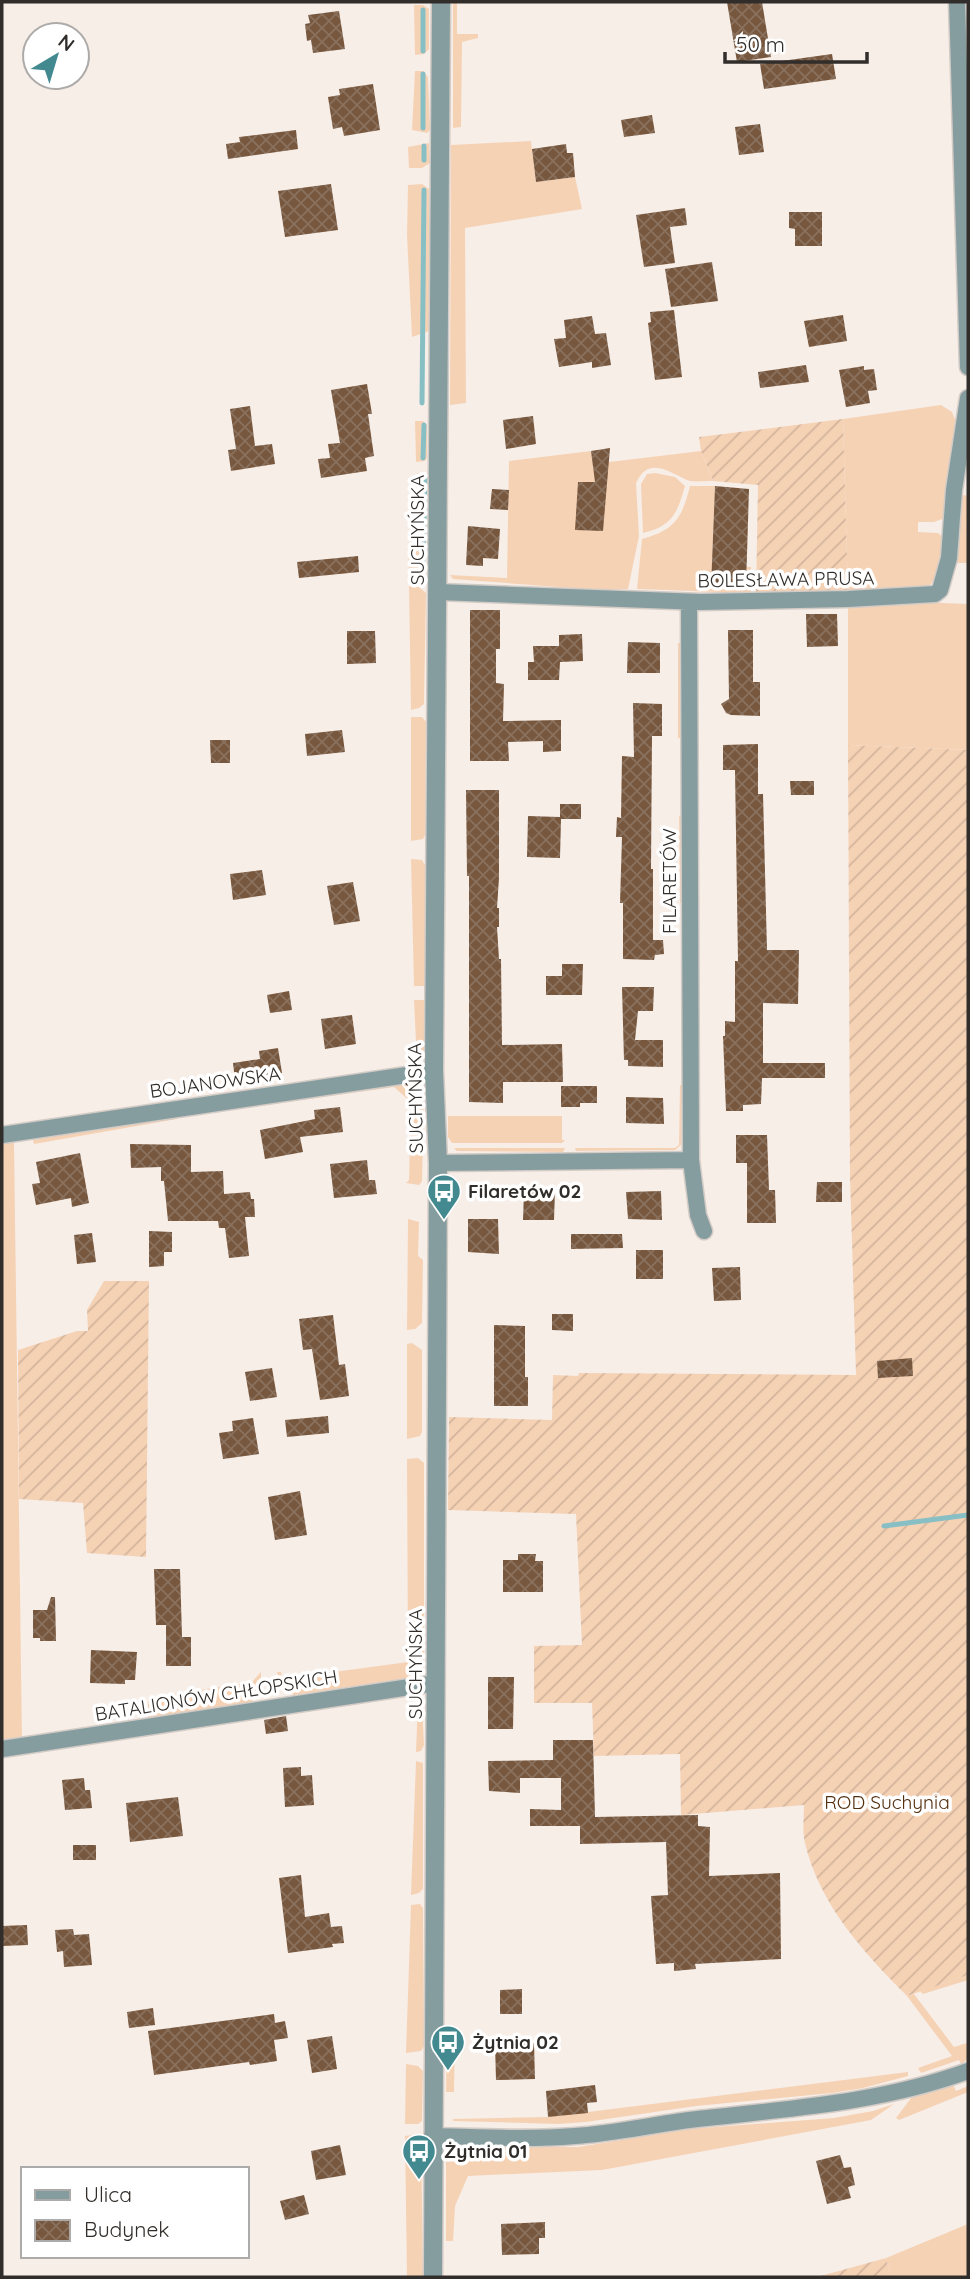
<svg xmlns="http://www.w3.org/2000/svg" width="970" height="2279" viewBox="0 0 970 2279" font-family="Quicksand,sans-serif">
	<defs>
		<pattern id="garden-furrows" width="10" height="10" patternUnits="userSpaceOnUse" patternTransform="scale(1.75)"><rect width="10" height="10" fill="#f6d2b5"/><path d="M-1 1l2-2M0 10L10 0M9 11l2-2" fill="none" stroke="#d3b59c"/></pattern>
		<pattern id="building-cross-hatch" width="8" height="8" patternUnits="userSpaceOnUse" patternTransform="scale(1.75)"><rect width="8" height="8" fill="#77573d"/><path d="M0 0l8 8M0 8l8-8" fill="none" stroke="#8a715e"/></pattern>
	</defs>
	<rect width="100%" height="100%" fill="#f7eee8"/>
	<path fill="#f6d2b5" d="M453,2H457V34H478V38L462,42L461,127L453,128Z
		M414,5H423L429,9V49L424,54L415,55Z
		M415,71H423L428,77L430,130L427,133L412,130Z
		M531,141L536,182L575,177L582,209L465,228L466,403L450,405L451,145Z
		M429,143L430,163L422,168H409L408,147Z
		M422,184L429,189V331L412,337L407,235L408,185Z
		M941,405L952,412L956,422L945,518L934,522H918V532L938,533L946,540C942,557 941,578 925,589L848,593L843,419Z
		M415,421H423L427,425V458L425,461L416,462Z
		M591,451L593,464L701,451L713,481C706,481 696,482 690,481C673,476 650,453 636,483L639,536L628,589L598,590L453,579L450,575L507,578L509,461Z
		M417,473H425L428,476L425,562L417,568H409L408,550L415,549Z
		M655,473L675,477L685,486C677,514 672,526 643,533L641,484L647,474Z
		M690,486H715L711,586L746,587L747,567H751V592L746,593L637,589L642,539C675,530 682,518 690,486Z
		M964,495L968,496V563H954L960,499Z
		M409,586L419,587L426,593L424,704L419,708L411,710Z
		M919,602L968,604V750L848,745V608L844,607L845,603Z
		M678,643H681V738H678Z
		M411,717H422L426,722L425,835L423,839L411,841Z
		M679,816L682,818V902L680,903Z
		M411,859L422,860L425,865L426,986H414Z
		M414,1000H425V1053L417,1063Z
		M406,1081L419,1088L424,1097L422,1181L419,1185L406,1183L409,1180L411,1102L394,1087L202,1114L201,1112Z
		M680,1085H682L681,1145L675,1150L576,1151L575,1148H675L679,1145Z
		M175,1115L177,1119L34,1144L33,1140Z
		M448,1116H562V1140H565L562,1143H452L448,1137Z
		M14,1141L22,1740L2,1743V1143Z
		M454,1148H565L563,1152L457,1151Z
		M408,1219L419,1222L418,1256L423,1260L422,1323L415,1329L407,1330Z
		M412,1343L422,1350V1432L420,1436L407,1439V1344Z
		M418,1458L424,1463V1667L422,1673L416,1677L294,1695L284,1691L277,1672H281L282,1679L408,1662L407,1459Z
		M261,1672V1690L249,1705L148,1719V1698L252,1682Z
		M418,1698L422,1702L424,1745L421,1751L416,1752Z
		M416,1761L423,1763V1889L419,1893L411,1895Z
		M420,1904L423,1908L424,2046L421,2051L406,2053L411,1905Z
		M968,1975V1980L923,1994L920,1991Z
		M914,1994L954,2047L967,2043L968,2059L961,2064L959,2060L921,2073L918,2068L952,2056L907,1996Z
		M462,2034V2037L455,2038L454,2092H446L447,2037Z
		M406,2064L418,2066L423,2071L422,2121L418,2124H405Z
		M908,2072V2076L863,2088L832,2093L696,2106L586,2122L559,2124L453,2121V2119L548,2117Z
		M953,2084L956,2091L968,2086V2092L899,2120L896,2118L911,2098Z
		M894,2104L871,2120L602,2170L468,2176L455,2206L453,2241H446V2162C450,2154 451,2150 460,2149L461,2146L578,2147L689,2129L834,2118L873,2111Z
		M419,2134L421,2138L423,2277H407L405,2136Z
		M968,2224V2277H891L886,2258Z"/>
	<path fill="url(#garden-furrows)" d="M843,419L848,593L756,594L758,485L713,481L701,451L699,437Z
		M848,745L968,750V1975L907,1996C864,1953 819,1904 805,1843C802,1831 804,1817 804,1805L681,1815L680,1754L594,1756L592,1703H534V1646L582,1645L576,1514L448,1510L449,1417L552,1420L553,1375L578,1376L579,1373L856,1375L850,1176Z
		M104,1281H149L146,1557L87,1553L83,1503L19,1499L18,1350L77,1331H88L87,1310Z
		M886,2258L891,2277H817Z"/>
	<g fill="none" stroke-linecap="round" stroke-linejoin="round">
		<path stroke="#88bfc4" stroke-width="5" d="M423,10V51
			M423,128V74
			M424,146V160
			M422,403L424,190
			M423,458L424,425
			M423,560L425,476
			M884,1526L968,1515"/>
	</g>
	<path fill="url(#building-cross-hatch)" d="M727,2H762L771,57L737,62Z
		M339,11L345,49L313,53L311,40L307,41L305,24L310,23L308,15Z
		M832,54L836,79L764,89L760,64Z
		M373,84L380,130L344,136L342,127L333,129L328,97L340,95L339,89Z
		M652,115L655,133L624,137L621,120Z
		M760,124L764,152L739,155L735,127Z
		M296,130L298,149L228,159L226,144L240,142L239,137Z
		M566,144L567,153H573L575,177L536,182L532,149Z
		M331,184L338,230L285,237L278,191Z
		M685,208L687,225L670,227L675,263L644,267L636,215Z
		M789,212H822V246H795V229L789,228Z
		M712,262L718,301L671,307L665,269Z
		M674,310L682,377L655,380L648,323L651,322L650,312Z
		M843,315L847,341L809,347L804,321Z
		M592,316L595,334L606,333L611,365L592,368V362L559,367L554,339L566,338L564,320Z
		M806,365L809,382L760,388L758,372Z
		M864,366V370L874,369L877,390L868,391L870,403L846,407L839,370Z
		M367,384L372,414H368L374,456L365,458L367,471L321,478L318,459L330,458L328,444L340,443L331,390Z
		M250,406L255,446L272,444L275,464L231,471L228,450L236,449L230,409Z
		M533,416L536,444L506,449L503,420Z
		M610,448L603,531L575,530L578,482H595L591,451Z
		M715,486L749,489L746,587H711Z
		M492,489L509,490L508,510L490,509Z
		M468,526L500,529L498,559L483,558V566L466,565Z
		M358,556L359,572L299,578L297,562Z
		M470,610H500V649H496V683L504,684L503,721L561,720V751L543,752V741L508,742L509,761H470Z
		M806,614H837L838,646L807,647Z
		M728,630H753V682H760V716L731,715L726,713L721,704L729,699Z
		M347,631H375L376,663L347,664Z
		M582,634L583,661L560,662L559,680H528V662H534L533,646H559V635Z
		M628,642L660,643V673H627Z
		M633,703L662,704V736H652L651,869H653V940H663L664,954L655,955L654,960L623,959V903H620L622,837H616L617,817L621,818L622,756L634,757Z
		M342,730L345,752L307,756L305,734Z
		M210,740H230V763H211Z
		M758,744V794H763L767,950H799L798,1004L763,1003V1063H825V1078H762L761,1104L743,1105V1111H726L723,1036H725V1021L735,1022V961H738L735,770H723V745Z
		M790,781H814V795H791Z
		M466,790H499V878L497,908H499V927H497L499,959H501L502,1045L562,1044L563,1082H503V1103L469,1102V876H467Z
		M560,804H581V819H561L560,858L527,857L528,816L560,817Z
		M262,870L266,895L233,900L230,874Z
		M353,882L360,921L334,925L327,886Z
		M562,964H583L582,995H546V976H562Z
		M622,987H654L653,1011H638L635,1040H663V1067L628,1066V1060H624Z
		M289,991L292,1010L270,1013L267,995Z
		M352,1015L356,1044L325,1049L321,1019Z
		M278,1048L282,1073L235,1080L233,1063L260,1059L259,1051Z
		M561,1086H597V1103H580V1107H561Z
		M626,1097L663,1098L664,1124L626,1123Z
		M340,1107L343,1132L300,1137L303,1152L265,1159L260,1130L315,1119L314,1110Z
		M736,1135H767L769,1190H775L776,1223H747V1163H736Z
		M130,1144L191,1145V1172L223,1171L224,1194L250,1192L251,1199H254L255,1217H245L249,1256L229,1258L225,1228H219L218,1221H168L164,1181H161V1167L131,1168Z
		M80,1153L89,1203L72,1207L71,1198L36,1205L32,1184L40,1183L36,1162Z
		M367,1160L369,1180H375L377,1194L334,1198L330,1164Z
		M817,1182H842V1202H816Z
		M524,1191H555L554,1220H523Z
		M661,1191L662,1220L628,1219L626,1192Z
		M468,1219H498L499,1254L468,1252Z
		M149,1231L172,1232V1252H164V1266L149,1267Z
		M92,1233L96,1262L77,1264L74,1235Z
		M571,1234H622L623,1248L571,1249Z
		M636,1250H663V1279H636Z
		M740,1267L741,1300L714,1301L712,1268Z
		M552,1314H573V1331L552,1330Z
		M333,1315L339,1365L345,1364L349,1396L320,1400L312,1349L303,1350L299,1319Z
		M494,1325L525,1326V1377H528V1406H494Z
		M912,1358L913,1376L878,1378L877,1361Z
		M272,1368L277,1397L250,1401L245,1372Z
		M328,1416L329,1433L287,1437L285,1420Z
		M253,1418L259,1454L223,1459L219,1433L233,1431L232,1421Z
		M300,1491L307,1535L275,1540L268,1497Z
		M518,1554H536L535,1561H543V1592H503V1560H518Z
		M154,1569H180L182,1637H191V1666H166V1625H156Z
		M51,1597H55L56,1641H40V1638H33V1610H47Z
		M91,1650L137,1652L135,1680H125V1684L90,1683Z
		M488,1677H514L513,1729H488Z
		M286,1716L288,1731L266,1734L264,1720Z
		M553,1740H593L595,1817L698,1815V1826L710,1827L709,1876L780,1873L781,1959L695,1964L696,1969L674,1971V1963L656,1964L651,1896L668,1895L666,1842L580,1844V1826H530V1809L561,1810V1778H520V1793L489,1791L488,1761L553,1760Z
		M301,1767V1776L312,1775L314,1805L285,1807L283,1768Z
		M84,1778L85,1790H90L92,1808L65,1810L62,1780Z
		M178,1797L183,1836L130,1842L126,1803Z
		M73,1845H96V1860H73Z
		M301,1875L305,1917L329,1913L331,1927L342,1926L344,1943L332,1944L333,1947L288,1953L279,1878Z
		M27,1925L28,1945L2,1946V1926Z
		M73,1929L74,1935L89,1934L92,1965L64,1967L63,1951L57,1952L55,1930Z
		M522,1989V2014H500V1990Z
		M153,2008L155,2025L129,2028L127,2012Z
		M274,2014L275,2023L285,2021L288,2038L274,2040L277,2061L250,2065L249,2062L154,2075L148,2031Z
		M332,2036L337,2069L312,2073L307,2040Z
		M534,2043L535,2079L496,2080L495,2044Z
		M595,2085L597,2102L587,2103L588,2113L548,2117L546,2091Z
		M340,2145L346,2175L316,2180L311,2151Z
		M840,2155L844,2168L851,2167L855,2185L848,2187L851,2198L827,2204L816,2161Z
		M304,2195L309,2214L285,2220L280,2201Z
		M545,2222V2238H539V2254L502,2255L501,2224Z"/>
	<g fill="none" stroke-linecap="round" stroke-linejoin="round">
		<g stroke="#d3cbc6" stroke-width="19">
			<path id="minor" d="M957,2L968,367
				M438,592L701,602L848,599L935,594L940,590L949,558L954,490L968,398
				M689,602L691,1160L698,1215L704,1231
				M2,1135L434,1071
				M438,1163L691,1160
				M2,1749L436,1683
				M432,2136C479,2137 528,2140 575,2136C620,2133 663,2122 707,2118C796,2108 883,2102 968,2071"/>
		</g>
		<g stroke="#d3cbc6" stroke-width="21">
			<path id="tertiary" d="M433,2277L438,1163L434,1071L441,2"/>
		</g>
		<use href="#minor" stroke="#869d9f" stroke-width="16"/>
		<use href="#tertiary" stroke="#869d9f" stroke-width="18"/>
	</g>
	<defs>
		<g id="bus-pin" transform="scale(1.75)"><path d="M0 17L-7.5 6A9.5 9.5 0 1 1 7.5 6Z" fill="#428990" stroke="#fff"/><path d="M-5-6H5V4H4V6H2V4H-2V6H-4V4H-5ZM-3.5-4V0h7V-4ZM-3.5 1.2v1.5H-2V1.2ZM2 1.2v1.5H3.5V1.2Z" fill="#fff"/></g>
	</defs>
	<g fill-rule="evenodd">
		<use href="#bus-pin" x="444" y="1191"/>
		<use href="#bus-pin" x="448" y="2042"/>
		<use href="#bus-pin" x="419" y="2151"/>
	</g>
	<g text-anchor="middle" stroke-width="7" stroke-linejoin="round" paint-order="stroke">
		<g font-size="19" fill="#302d2a" stroke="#fff">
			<text transform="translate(417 530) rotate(-90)" y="7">SUCHYŃSKA</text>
			<text transform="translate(786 579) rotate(-1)" y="7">BOLESŁAWA PRUSA</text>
			<text transform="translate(669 881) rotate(-90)" y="7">FILARETÓW</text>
			<text transform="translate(215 1082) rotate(-8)" y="7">BOJANOWSKA</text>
			<text transform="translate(415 1098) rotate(-91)" y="7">SUCHYŃSKA</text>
			<text transform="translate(415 1664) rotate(-90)" y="7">SUCHYŃSKA</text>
			<text transform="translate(216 1695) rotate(-9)" y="7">BATALIONÓW CHŁOPSKICH</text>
		</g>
		<g font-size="19" font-weight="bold" fill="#302d2a" stroke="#fff" text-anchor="start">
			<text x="468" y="1198">Filaretów 02</text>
			<text x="472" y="2049">Żytnia 02</text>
			<text x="444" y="2158">Żytnia 01</text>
		</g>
		<g font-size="19" fill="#532f0e" stroke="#fff">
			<text x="887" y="1809">ROD Suchynia</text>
		</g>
	</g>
	<rect width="970" height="2279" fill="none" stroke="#302d2a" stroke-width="7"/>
	<rect x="21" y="2167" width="228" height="91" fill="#ffffff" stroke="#acabaa" stroke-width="2"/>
	<rect x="35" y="2190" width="35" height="10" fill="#869d9f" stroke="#acabaa" stroke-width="2"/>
	<text x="84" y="2202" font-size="21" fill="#302d2a">Ulica</text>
	<rect x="35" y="2220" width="35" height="21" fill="url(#building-cross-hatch)" stroke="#acabaa" stroke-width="2"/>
	<text x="84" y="2237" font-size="21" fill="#302d2a">Budynek</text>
	<g transform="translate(56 56) rotate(38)"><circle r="33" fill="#ffffff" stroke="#acabaa" stroke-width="2"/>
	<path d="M0-5L12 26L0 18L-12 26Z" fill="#428990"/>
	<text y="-10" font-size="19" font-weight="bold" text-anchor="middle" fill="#302d2a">N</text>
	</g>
	<path d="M725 52v10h142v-10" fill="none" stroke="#302d2a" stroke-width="3.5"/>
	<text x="736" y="52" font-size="21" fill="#302d2a" stroke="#ffffff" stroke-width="5" paint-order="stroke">50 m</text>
</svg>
